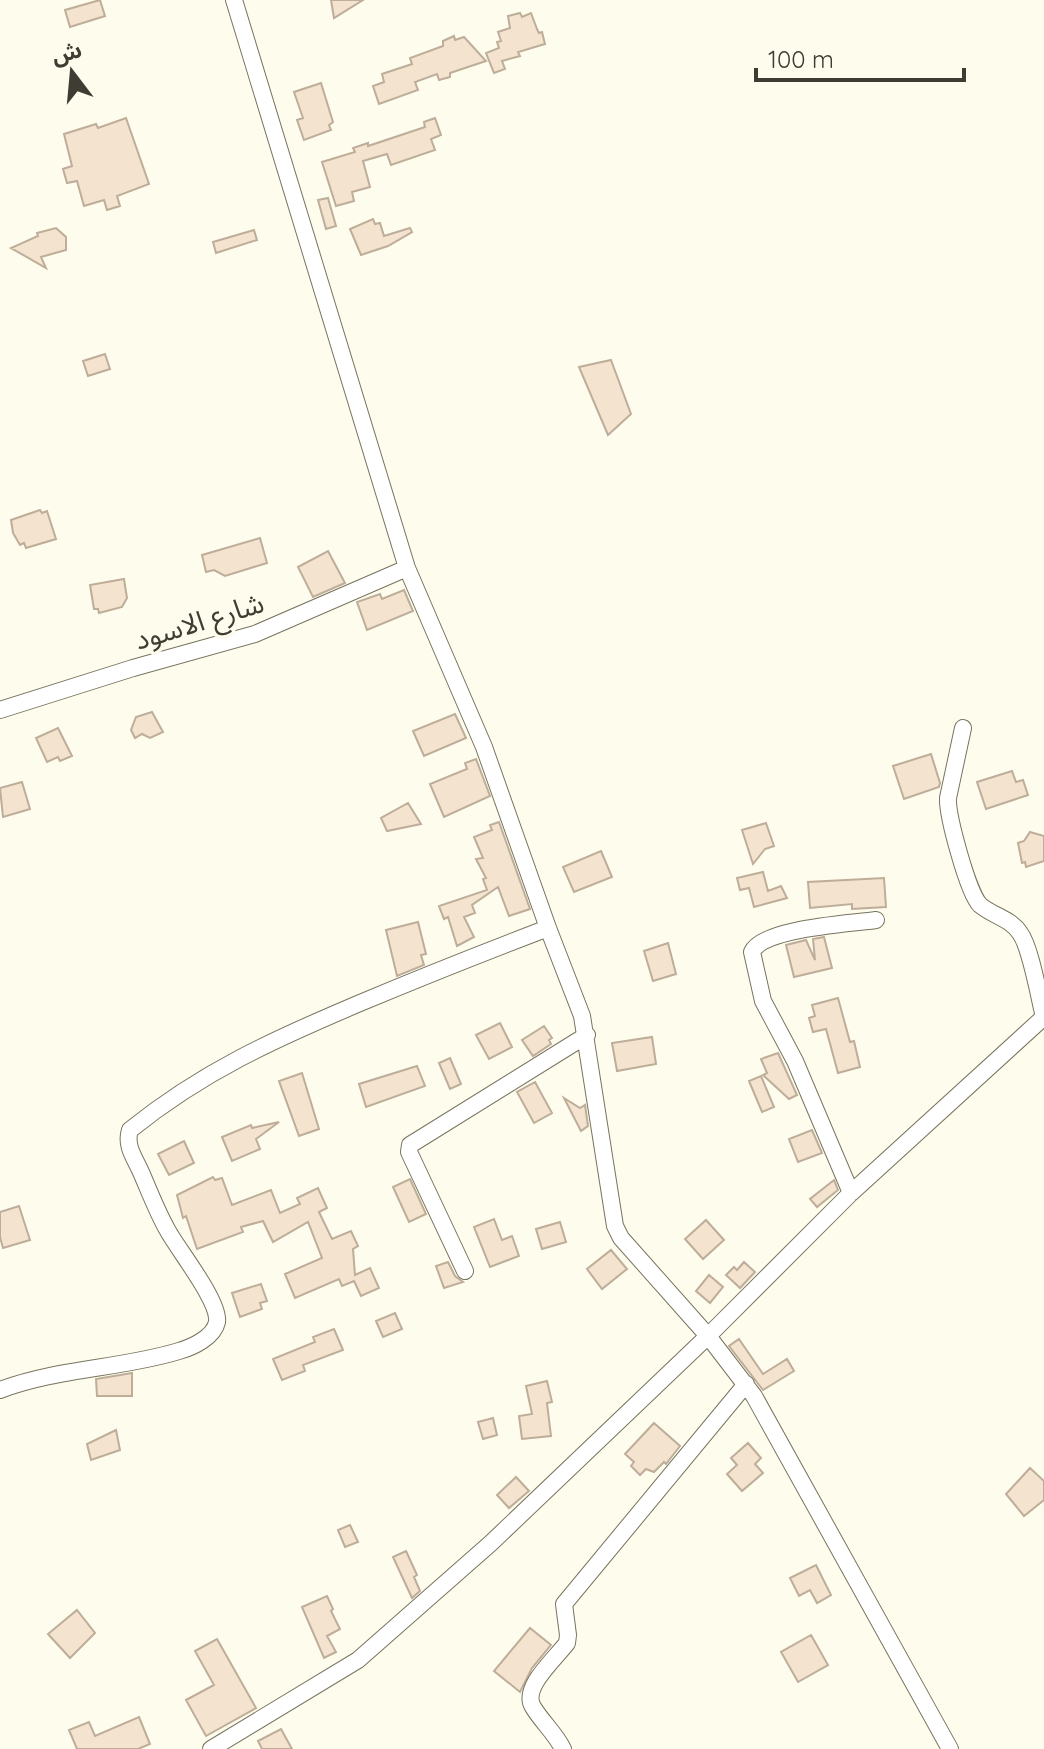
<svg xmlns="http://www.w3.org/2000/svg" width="1044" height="1749" viewBox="0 0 1044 1749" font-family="Quicksand,'Noto Sans Arabic',sans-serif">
	<rect width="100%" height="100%" fill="#fefced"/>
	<path fill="#f4e3ce" stroke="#bdad99" stroke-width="2" d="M100,0L105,16L70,27L65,10Z
		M331,0H363L334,18Z
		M520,13L522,17L531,13L537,29L539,33L542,32L545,44L518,52L520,56L502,61L505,69L494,73L486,53L499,48L497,42L501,41L498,32L510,28L508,16Z
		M454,36L455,40L464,37L486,61L450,73V77L439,80L437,74L415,82L418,90L379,104L373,86L384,82L382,74L412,64L410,58L443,46V41Z
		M321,83L333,122L329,125L331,130L304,140L297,120L303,118L294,92Z
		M126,118L149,184L117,196L120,206L107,210L104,200L84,206L77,181L67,183L63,169L72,166L64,134L96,124L98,128Z
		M435,118L441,135L431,139L435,150L391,165L387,154L363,161L370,187L352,192L354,201L336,206L322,162L355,152L353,148L368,143V146L425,127L424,122Z
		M328,198L336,226L326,229L318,200Z
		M373,219L375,224L380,223L384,236L410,228L412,232L388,246L361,255L350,229Z
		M56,228L66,237V250L41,257L46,268L11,248L38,236L37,233Z
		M254,230L257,240L216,253L213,242Z
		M105,354L110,369L88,376L83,361Z
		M611,360L631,414L608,435L579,367Z
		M40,510L42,513L47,511L56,539L26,548L24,543L20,545L13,533L11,520Z
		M260,538L267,563L225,576L214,570L206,572L202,555Z
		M328,551L345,583L313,597L298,567Z
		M124,579L127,598L122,607L99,613L98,609H94L90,585Z
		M404,590L413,611L367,630L357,602L380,594L382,599Z
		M152,712L163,732L150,738L142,734L135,738L131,730L136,717Z
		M455,714L466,738L424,756L413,731Z
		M58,728L72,756L60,761L58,757L47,762L36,738Z
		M931,754L940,783L939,787L904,799L893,766Z
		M476,759L490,796L444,817L430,784L467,769L465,763Z
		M1012,771L1016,782L1023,780L1028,795L986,809L977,782Z
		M22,782L30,809L3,817L0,788Z
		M408,803L421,824L387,831L381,818Z
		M499,822L530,909L509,916L498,887L472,905L475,913L464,917L474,937L457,946L448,917L444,919L439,906L487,890L483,879L486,878L476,859L483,858L474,837L492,830L490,825Z
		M766,823L774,846L765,849L753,864L742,830Z
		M1030,832L1044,836V861L1026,867L1025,862L1022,863L1018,843L1024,841Z
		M601,851L612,877L574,892L563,867Z
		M763,872L768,891L781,886L787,898L754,907L749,888L740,890L737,878Z
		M884,878L886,907L852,909V904L810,908L808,882Z
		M418,922L426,954L421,955L424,965L397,976L386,930Z
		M824,937L832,968L794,977L786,945L806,940L815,960L813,939Z
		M668,943L676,974L653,981L644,951Z
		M838,998L850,1042L854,1041L860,1067L838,1073L826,1029L813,1032L809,1018L815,1016L812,1005Z
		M500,1023L512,1047L489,1059L476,1035Z
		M544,1026L552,1038L549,1040L551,1044L533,1056L522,1040Z
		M652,1037L656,1064L617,1071L612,1043Z
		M778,1053L797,1095L789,1099L763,1075L767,1073L761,1059Z
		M450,1058L461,1084L450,1089L439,1063Z
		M417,1066L425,1086L366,1107L359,1084Z
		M302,1073L319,1129L299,1136L279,1081Z
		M761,1076L774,1107L762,1112L749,1081Z
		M535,1082L552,1113L534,1123L517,1092Z
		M564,1098L580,1108L585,1105L588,1126L581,1131Z
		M279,1122L256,1139L260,1149L232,1161L222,1137L251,1125L252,1128Z
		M812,1130L822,1153L798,1162L789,1139Z
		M184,1141L194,1163L169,1175L158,1154Z
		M213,1177L215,1180L222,1178L232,1205L271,1190L280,1213L300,1204L297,1198L318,1188L327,1208L319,1212L332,1239L351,1231L358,1246L353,1249L355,1275L370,1268L379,1288L361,1296L354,1281L342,1286L339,1279L295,1298L285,1274L322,1258L308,1222L273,1242L263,1221L241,1227L243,1232L197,1249L186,1216L183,1218L177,1195Z
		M410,1179L426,1214L409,1222L393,1187Z
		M834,1180L838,1190L817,1207L810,1199Z
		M19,1206L30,1240L3,1248L0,1237V1212Z
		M494,1219L502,1240L512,1236L519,1256L490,1267L474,1227Z
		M706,1220L724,1240L703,1259L685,1239Z
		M560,1222L566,1242L542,1249L536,1229Z
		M611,1250L627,1269L602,1289L587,1269Z
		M448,1262L455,1276L463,1282L444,1288L436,1266Z
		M744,1262L755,1272L740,1288L726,1275L734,1267L737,1270Z
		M709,1275L723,1287L710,1303L696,1291Z
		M261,1284L267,1301L260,1303L262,1309L240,1317L232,1293Z
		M395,1313L402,1329L383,1337L376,1321Z
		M334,1329L343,1350L303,1365L305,1371L282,1380L273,1359L315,1342L313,1337Z
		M739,1339L763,1374L787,1359L794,1371L763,1390L729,1346Z
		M132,1373V1396H97L96,1379Z
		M547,1381L552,1402L547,1403L551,1436L522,1439L519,1416L532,1414L526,1386Z
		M493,1418L497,1435L483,1439L478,1422Z
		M654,1423L680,1446L666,1464L664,1462L654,1472L646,1469L640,1475L631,1466L634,1462L625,1454Z
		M116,1430L120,1450L91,1460L87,1444Z
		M748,1443L761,1458L755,1464L763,1473L742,1491L727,1474L737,1465L731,1458Z
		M1030,1468L1044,1481V1500L1024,1516L1006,1494Z
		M516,1477L529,1491L509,1508L497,1495Z
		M350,1525L358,1542L345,1547L338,1530Z
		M406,1551L417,1575L414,1577L420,1591L412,1598L393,1557Z
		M816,1565L831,1595L817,1603L810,1590L799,1596L790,1578Z
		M327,1596L333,1609L331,1611L340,1629L327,1636L336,1652L324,1658L302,1607Z
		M77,1610L95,1633L70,1658L48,1634Z
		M530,1628L551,1645L532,1668L520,1692L494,1671Z
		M811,1635L828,1665L798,1682L781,1652Z
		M217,1639L256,1708L206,1736L186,1700L214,1685L195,1651Z
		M139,1717L150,1744L138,1749H77L69,1730L89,1722L95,1736Z
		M281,1729L292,1749H262L258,1741Z"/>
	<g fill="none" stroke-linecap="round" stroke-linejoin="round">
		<g stroke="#78745e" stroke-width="18">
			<path id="street" d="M234,0L407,568L484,747L548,928L582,1016L615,1226L621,1238L708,1336L754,1396L950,1749
				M0,710L133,668L255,634L407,568
				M963,728L948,798C947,815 968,893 980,905C993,916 1010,918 1020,933C1031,948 1039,998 1044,1017
				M851,1193L795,1061L763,1001L752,952C763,928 849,924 876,920
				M465,1271L409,1152L410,1145L587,1035
				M0,1390C58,1368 120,1369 179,1351C193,1347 214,1337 217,1322C220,1302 179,1251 168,1231C157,1212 149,1190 140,1170C134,1157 125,1145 130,1130C203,1071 275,1039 360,1003C422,977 485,952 548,928
				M211,1749L358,1660L491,1543L708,1336L851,1193L1044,1017
				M563,1749C555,1733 542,1722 533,1707C521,1688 555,1659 567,1643L568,1635L564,1604L746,1384"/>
		</g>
		<use href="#street" stroke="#fff" stroke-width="16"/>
	</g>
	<g text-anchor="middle" stroke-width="7" stroke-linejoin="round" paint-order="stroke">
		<g font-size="28" fill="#3f3d33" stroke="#fefced">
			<text transform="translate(199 621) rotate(-17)" y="10">شارع الاسود</text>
		</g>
	</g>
	<g transform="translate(72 72) rotate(344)" stroke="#fefced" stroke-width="6" paint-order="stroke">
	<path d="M0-6L14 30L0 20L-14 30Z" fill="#3f3d33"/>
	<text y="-12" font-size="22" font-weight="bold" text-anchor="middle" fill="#3f3d33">ش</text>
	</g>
	<path d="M756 68v12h208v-12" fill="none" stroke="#3f3d33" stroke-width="4"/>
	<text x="768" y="68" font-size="24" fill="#3f3d33" stroke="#fefced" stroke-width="6" paint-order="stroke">100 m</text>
</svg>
